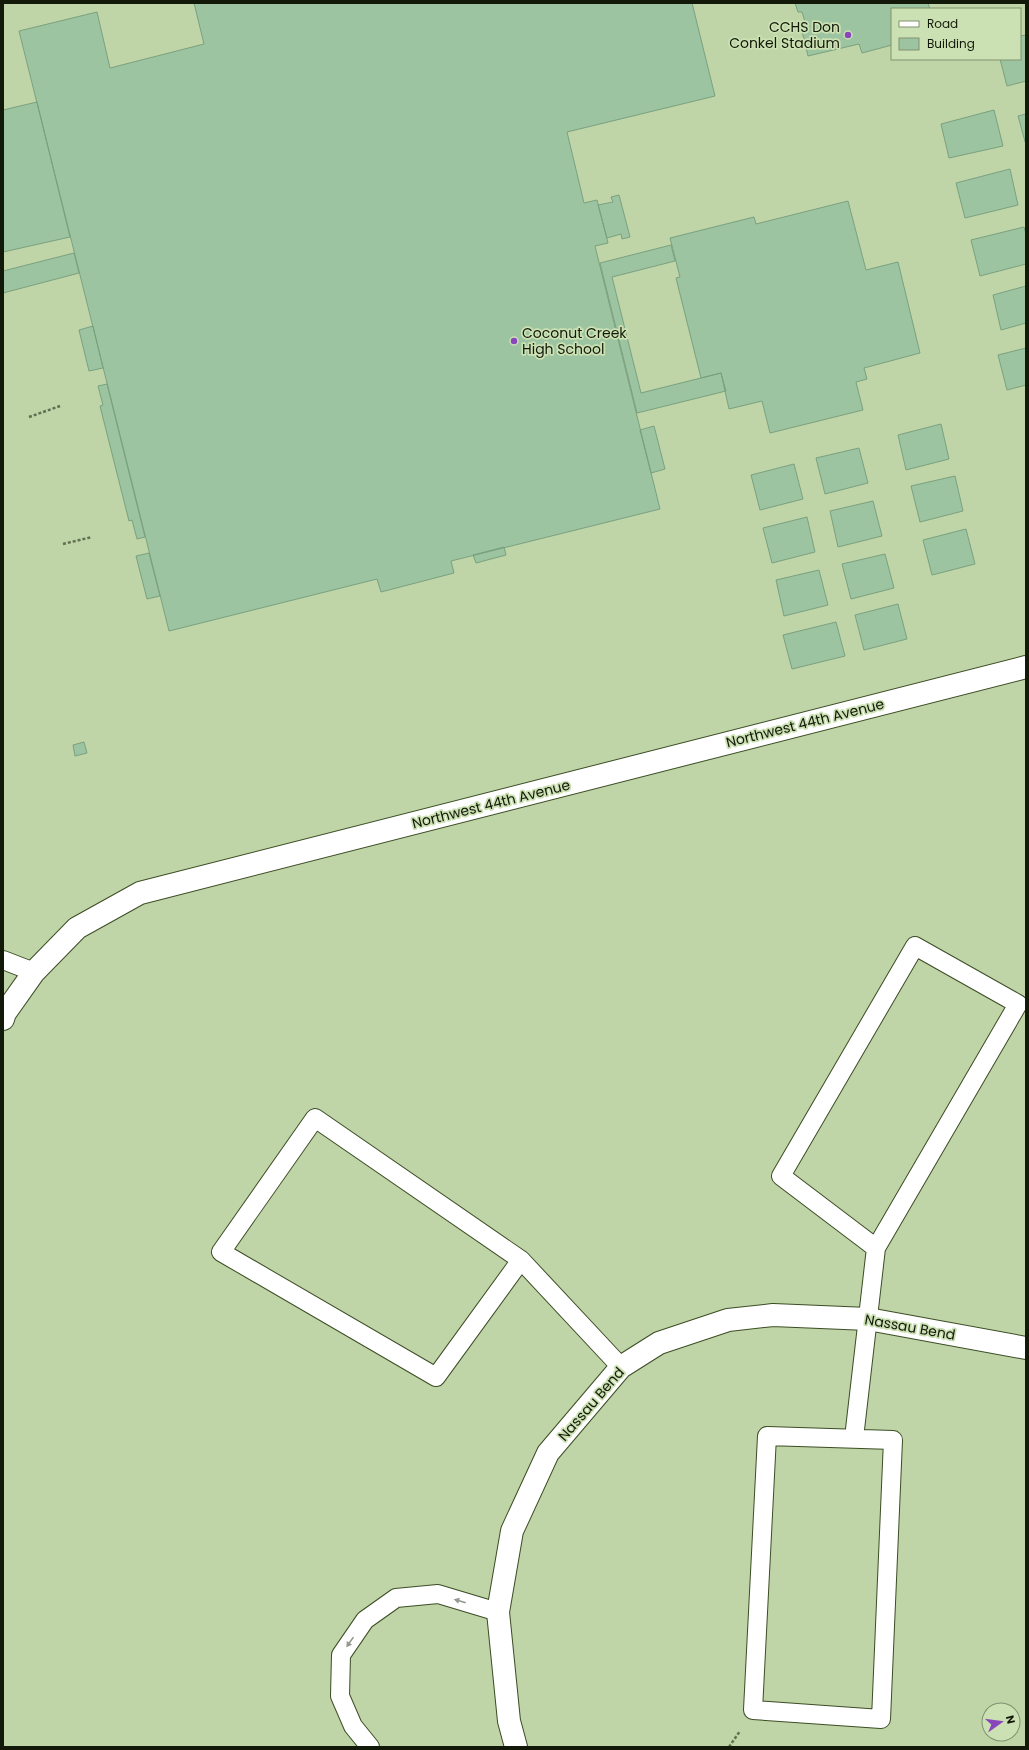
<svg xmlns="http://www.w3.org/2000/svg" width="1029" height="1750" viewBox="0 0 1029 1750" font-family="Poppins,sans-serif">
	<rect width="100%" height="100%" fill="#bfd4a7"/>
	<path fill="#9dc4a1" stroke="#7aa17f" d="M194,3H692L715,96L567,132L584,203L597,200L608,243L595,246L660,509L451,561L454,573L381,592L377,579L169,631L19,31L97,12L110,68L204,44Z
		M795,3H928L930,9H892V45L862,53L859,44L808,56L801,27L806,25L802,12H798Z
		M1026,35V81L1007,86L1000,59H1020V36Z
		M37,102L70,237L3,252V110Z
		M994,110L1003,146L949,158L941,124Z
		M1026,114V145L1018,116Z
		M1010,169L1018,205L965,218L956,183Z
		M619,195L630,237L622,239L621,234L607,238L598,205L613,202L611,197Z
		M848,201L866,270L898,262L920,353L864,368L867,379L856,382L863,410L770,433L762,401L729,409L721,373L701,378L676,278L680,277L670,238L754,217L756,224Z
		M1024,227L1026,234V264L980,276L971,240Z
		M671,245L675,261L612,277L641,393L721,373L726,391L637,413L600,263Z
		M74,253L79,273L3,293V271Z
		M1026,286V323L1001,330L993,295Z
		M93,326L103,368L89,371L79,330Z
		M1026,348V385L1007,390L998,355Z
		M107,384L145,537L137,539L132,520L129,521L100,406L103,405L98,386Z
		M941,424L949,459L906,470L898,435Z
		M654,426L665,469L651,473L640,430Z
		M859,448L868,483L825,494L816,458Z
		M794,464L803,499L760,510L751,475Z
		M955,476L963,511L920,522L911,486Z
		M873,501L882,536L838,547L830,511Z
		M807,517L815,552L772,563L763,528Z
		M966,529L975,564L932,575L923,540Z
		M504,547L506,555L476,563L473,555Z
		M149,553L160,596L147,599L136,556Z
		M885,554L894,588L851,599L842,564Z
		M819,570L828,605L784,616L776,580Z
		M898,604L907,639L864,650L855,615Z
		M836,622L845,656L792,669L783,635Z
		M84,742L87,753L75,756L73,745Z"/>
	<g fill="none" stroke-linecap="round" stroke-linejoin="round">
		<g stroke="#3c4d25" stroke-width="20">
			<path id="service" d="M3,960L34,972
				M521,1260L436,1377L221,1252L315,1118L521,1260L621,1367
				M767,1436L893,1440L881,1719L753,1710Z
				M854,1438L876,1248L1018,1004L915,946L781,1176L876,1248
				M370,1747L353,1726L340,1696L341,1655L365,1620L396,1598L438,1594L498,1612"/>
		</g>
		<g stroke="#3c4d25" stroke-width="24">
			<path id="minor" d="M3,1019L5,1013L34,972L77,928L140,893L1026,667
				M516,1747L509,1721L498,1612L512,1531L548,1453L621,1367L659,1343L728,1320L773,1315L868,1319L1026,1348"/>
		</g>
		<path stroke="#626f52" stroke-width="2.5" stroke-dasharray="3 2" stroke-linecap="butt" d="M29,417L60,406
			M63,544L92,537
			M729,1747L740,1731"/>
		<use href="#service" stroke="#fff" stroke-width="18"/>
		<use href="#minor" stroke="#fff" stroke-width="22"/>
	</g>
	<defs><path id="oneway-solid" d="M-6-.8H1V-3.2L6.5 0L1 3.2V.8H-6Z"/></defs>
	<g fill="#949890">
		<use href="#oneway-solid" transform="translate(460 1601) rotate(-164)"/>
		<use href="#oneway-solid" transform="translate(350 1642) rotate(125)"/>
	</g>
	<g fill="#8946ba" stroke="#cce1b3" stroke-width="1.5">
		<circle cx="848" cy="35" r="4"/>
		<circle cx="514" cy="341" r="4"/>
	</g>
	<g text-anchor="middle" stroke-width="3.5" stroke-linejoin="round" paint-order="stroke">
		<g font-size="14" fill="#121909" stroke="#cce1b3" text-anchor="end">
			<text x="840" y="32">CCHS Don<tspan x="840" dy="16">Conkel Stadium</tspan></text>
			<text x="522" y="338" text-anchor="start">Coconut Creek<tspan x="522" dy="16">High School</tspan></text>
		</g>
		<g font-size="14" fill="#121909" stroke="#cce1b3">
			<text transform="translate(805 723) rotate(-14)" y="5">Northwest 44th Avenue</text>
			<text transform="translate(491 804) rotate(-14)" y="5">Northwest 44th Avenue</text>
			<text transform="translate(910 1327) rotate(10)" y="5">Nassau Bend</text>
			<text transform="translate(591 1404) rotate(-49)" y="5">Nassau Bend</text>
		</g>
	</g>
	<rect width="1029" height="1750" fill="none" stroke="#121909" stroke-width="8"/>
	<rect x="891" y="8" width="130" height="52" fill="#cce1b3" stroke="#82916f"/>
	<rect x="899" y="21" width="20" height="6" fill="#ffffff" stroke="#82916f"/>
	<text x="927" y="28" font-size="12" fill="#121909">Road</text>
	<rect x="899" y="38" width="20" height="12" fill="#9dc4a1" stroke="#82916f"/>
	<text x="927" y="48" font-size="12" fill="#121909">Building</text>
	<g transform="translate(1001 1722) rotate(76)"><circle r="19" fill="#cce1b3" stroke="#82916f"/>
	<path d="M0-3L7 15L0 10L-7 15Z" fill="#8946ba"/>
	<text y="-6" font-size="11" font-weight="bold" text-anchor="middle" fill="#121909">N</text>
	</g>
</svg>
